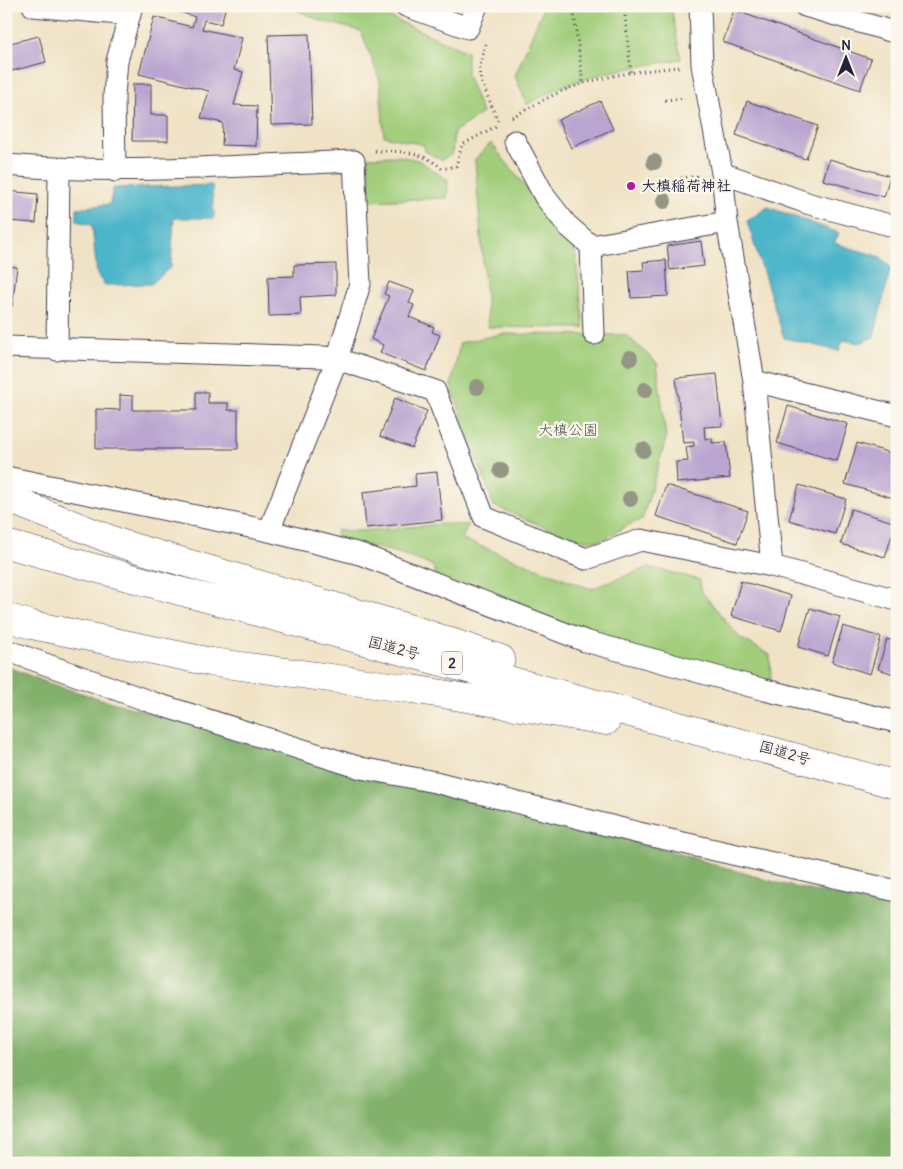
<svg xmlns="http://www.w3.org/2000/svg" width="903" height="1169" viewBox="0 0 903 1169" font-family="Delius,'Klee One',sans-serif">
	<rect width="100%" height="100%" fill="#fbf7ec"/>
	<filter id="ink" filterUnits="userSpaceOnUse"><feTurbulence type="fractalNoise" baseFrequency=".02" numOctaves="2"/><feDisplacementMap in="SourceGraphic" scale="10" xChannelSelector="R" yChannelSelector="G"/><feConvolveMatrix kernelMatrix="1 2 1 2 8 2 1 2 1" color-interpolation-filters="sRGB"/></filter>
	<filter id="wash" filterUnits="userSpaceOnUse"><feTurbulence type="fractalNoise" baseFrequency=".0096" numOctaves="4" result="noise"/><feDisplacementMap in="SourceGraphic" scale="20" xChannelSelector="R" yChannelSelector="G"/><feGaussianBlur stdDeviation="1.12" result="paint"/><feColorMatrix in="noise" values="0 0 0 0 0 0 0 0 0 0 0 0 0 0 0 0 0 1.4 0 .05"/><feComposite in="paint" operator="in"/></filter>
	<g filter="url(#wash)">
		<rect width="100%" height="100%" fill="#f0e2c5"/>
		<path fill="#a2ce7b" stroke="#62785b" d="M297,6H365L467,52V75L482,113L454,132L452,154L441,160L425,151L424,145L384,136L380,81L361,31L322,21L297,10Z
			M544,6H671L681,59L604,73L561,87L527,104L515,76Z
			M491,143L575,250L584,328L488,327L475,159Z
			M398,156L418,160L448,180L447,198L370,201L368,157Z
			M501,334L626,335L657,363L666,439L642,520C626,523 616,535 600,540C581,546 515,514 494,506L451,386L460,343Z
			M442,524L468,525L462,539L591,589L649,567L700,580L701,591L740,638L770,655L771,681L664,660L438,582L433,566L398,553L336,538L337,530L362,531Z"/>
		<path fill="#81b16b" stroke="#526a53" d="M6,666L53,685L243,740L435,782L781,884L897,909V1163H6Z"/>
		<path fill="#4cb5ca" stroke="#376c82" d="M212,185L214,218H174L171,267L151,284L105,285L97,275L92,225L77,221V208L110,204L113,188Z
			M768,207L839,233L834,243L881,257L891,267L874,337L859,343L843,340L839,351L784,338L747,221Z"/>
		<g id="blocks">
			<path fill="#baa4d0" d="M163,6H226L221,24L204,20L202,29L242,38L234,70L243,72L234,105L257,106L256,146L222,145L223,123L201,118L209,91L139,74L154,17L192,27L195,17Z
				M734,10L871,59L860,90L723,42Z
				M309,34L312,124L271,125L268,35Z
				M39,36L46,62L8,72L6,44Z
				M133,84H151V115H168V141H132Z
				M600,101L613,129L571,148L558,120Z
				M747,101L818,126L806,159L736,135Z
				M829,159L890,176L884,197L823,180Z
				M6,191L38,194L36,223L6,221Z
				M701,241L704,266L670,270L667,246Z
				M666,260L668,296L631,298L629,271L644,270L643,262Z
				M336,264V295L300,297L301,315L269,316L268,277L294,276V265Z
				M6,266L17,267L12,307L6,306Z
				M389,282L414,291L409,303L414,305L409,317L434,327L432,332L440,335L426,371L380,353L383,345L371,339L389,296L384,294Z
				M717,374L722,426L704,427L705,439L712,438V443L726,442L730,478L677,483L676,462L688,461L686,447L694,446V442L683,443L676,378Z
				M196,392H208V403H228V410H238V449H96V409L120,410V395L133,396V410H196Z
				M395,398L427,411L412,448L380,436Z
				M788,406L848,424L837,461L777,443Z
				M857,443L897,455V499L845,484Z
				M437,472L442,520L366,528L363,492L416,486L415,474Z
				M666,485L748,511L737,543L656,516Z
				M799,485L846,499L835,534L789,520Z
				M851,509L896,523L885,557L841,544Z
				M741,581L791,596L781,631L731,616Z
				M810,608L840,617L828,656L798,647Z
				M843,626L881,637L870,674L832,662Z
				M887,639L897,642V675L878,669Z"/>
		</g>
	</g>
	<g filter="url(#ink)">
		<use href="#blocks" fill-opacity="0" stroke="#413f50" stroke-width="1"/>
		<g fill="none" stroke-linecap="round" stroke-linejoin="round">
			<g stroke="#413f50" stroke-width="23">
				<path id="minor" d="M33,6L130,15
					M406,6L468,28L477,6
					M700,6L702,65L722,173L727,222L754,381L772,566
					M805,6L897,33
					M515,141L545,197L567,225L591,246
					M6,165C122,175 238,166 354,161L360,284L337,359L269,531
					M115,171L114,95L117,61L132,6
					M722,173L810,204L897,227
					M594,334L591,246L727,222
					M6,347L323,357L337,359L435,391L484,517L586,559L641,540L772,566L897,600
					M57,350L59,170
					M754,381L897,416
					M6,477L269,531L360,554L585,641L765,690L897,722
					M6,650L154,703L361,768L435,782L639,833L897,891"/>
			</g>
			<g stroke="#413f50" stroke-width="29">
				<path id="trunk" d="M6,498L122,544L418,631L501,659
					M6,544L897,785
					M6,617L32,625L211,662L412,689L606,721"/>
			</g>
			<path stroke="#413f50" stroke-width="3" stroke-dasharray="1 4" stroke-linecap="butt" d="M573,6L583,84
				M624,6L631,73
				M486,44L479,69L481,81L499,123
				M665,100L685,98
				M512,117C528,109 544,99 560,92C597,76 639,71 679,67
				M375,151C399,151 424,151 442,169L456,166L462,145L496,126
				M681,178L699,176"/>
			<use href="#minor" stroke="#fff" stroke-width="21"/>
			<use href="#trunk" stroke="#fff" stroke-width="28"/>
		</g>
		<g fill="#949584">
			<circle cx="654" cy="162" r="8"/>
			<circle cx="664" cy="201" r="8"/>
			<circle cx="630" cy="358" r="8"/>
			<circle cx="477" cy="387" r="8"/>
			<circle cx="645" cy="390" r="8"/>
			<circle cx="643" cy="450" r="8"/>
			<circle cx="501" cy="470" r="8"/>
			<circle cx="630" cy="499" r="8"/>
		</g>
	</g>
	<circle fill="#b5179e" stroke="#fbf7ec" stroke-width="2" cx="631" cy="186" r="5"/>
	<g text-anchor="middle" stroke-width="4.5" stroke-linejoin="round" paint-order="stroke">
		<rect fill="#fbf7ec" stroke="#636270" stroke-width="1" x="442" y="651.5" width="20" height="23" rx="4"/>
		<g font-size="14" font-weight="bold" fill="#22223b">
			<text x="452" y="668">2</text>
		</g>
		<g font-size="15" font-weight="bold" fill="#22223b" stroke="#fbf7ec" text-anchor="start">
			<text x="641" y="191">大槙稲荷神社</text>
		</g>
		<g font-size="15" fill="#48564e" stroke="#fbf7ec">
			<text x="568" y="435">大槙公園</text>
		</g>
		<g font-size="15" fill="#22223b" stroke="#fbf7ec">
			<text transform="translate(394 648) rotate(15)" y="5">国道2号</text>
			<text transform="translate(785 753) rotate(16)" y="5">国道2号</text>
		</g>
	</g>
	<rect width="903" height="1169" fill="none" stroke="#fbf7ec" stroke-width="25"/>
	<g transform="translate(846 58)" stroke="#fbf7ec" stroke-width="4" paint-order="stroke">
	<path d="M0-4L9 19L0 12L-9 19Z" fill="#22223b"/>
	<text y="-8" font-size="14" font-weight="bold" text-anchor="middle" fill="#22223b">N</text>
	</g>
</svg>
